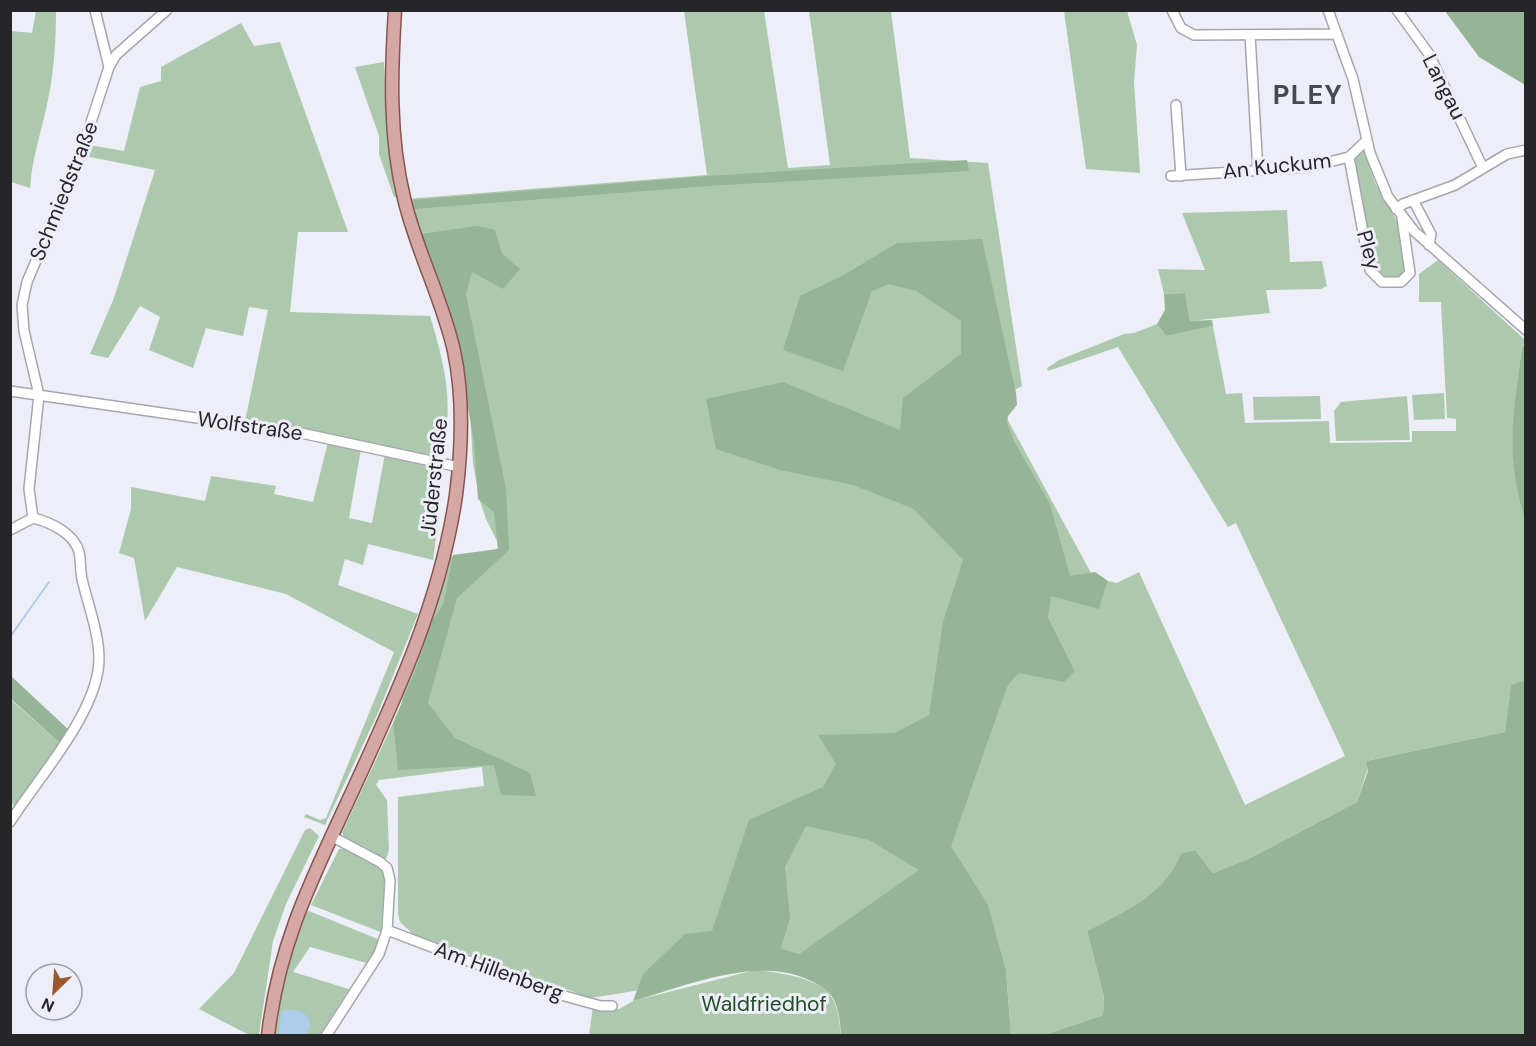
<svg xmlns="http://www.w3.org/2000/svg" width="1536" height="1046" viewBox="0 0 1536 1046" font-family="'DM Sans',sans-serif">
	<rect width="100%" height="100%" fill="#edeef7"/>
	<path fill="#acc9ad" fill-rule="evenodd" d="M36,11H56C56,40 54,71 48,100C42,130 32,157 30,188L11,182L10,31L32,33Z
		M684,11H764L788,168L830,165L809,11H891L910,158L988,163L1022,386L997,400L1103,595L1099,609L1108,581L1117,583L1139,572L1245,805L1345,756L1236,523L1228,527L1118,347L1048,371L1047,368L1059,360L1124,334L1134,333L1157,324L1166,336L1213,326L1226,394L1242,393L1245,423L1329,421L1330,443L1412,442V431H1456V419L1447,418L1441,302H1419V274L1438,260L1525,340L1522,348C1513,408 1506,462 1525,520V680L1511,686L1505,732L1366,761L1368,768L1357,802L1248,859L1213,873L1195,850L1181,853C1165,895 1125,911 1087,931L1104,997L1103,1015L1044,1035H1011L1006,971L811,946L799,954L781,948L640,990L591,998L414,935L400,922L398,914V797L484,786L482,767L379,780L376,785L387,800L389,850L386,859L347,841L342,833L393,723L397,756L400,710L406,676L450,557L485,555L500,547L486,519L479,498L473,463L468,377L426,248L406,199L707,175ZM1048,617L1075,671L1019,673L1007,687Z
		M1064,11H1127L1137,45L1134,82L1140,173L1086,169Z
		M241,23L254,46L280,42L348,232H298L290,312L430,316C441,353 452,391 446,431C444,439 437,447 435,456L245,421L268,310L249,307L243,336L206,328L193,368L149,350L160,317L140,306L108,358L90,354L114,298L155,170L85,156L89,145L124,151L140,87L161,81V67Z
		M384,62L388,143L397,197H394L379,154V136L355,67Z
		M1364,151L1375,183L1398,223L1407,269L1398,280H1383L1373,268L1352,159Z
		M1287,210L1290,262L1322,261L1327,286L1321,289L1266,290L1270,313L1190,321L1185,293L1164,294L1158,269L1205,270L1182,213Z
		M1444,393L1445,419L1414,420L1412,395Z
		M1320,396L1321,419L1254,420L1253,397Z
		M1407,396L1410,440L1336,441L1334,411L1341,402Z
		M328,442L361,449L349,518L372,523L385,454L432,468L439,514L433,560L368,544L363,565L345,559L338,585L418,614L377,715L325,825L304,817L306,814L320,820L326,818L394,652L286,594L177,567L145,621L134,558L119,553L131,509V487L205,501L211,476L276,486L274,494L313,502Z
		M10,699L61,744L16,807L10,802Z
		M310,828L319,836L286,904L273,941L259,1035H249L199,1009L234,973L305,830Z
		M348,848L384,871L386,881L383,933L311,905L339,849Z
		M309,911L380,940L370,964L310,947L293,972L349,989L320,1035L273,1036C277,993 288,954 304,915Z
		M755,970C775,972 817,977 830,995C839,1007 839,1021 841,1035L589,1036L593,1006L619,1009L633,1001Z"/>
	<path fill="#96b597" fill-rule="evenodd" d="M1445,11H1525V85L1479,57Z
		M967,160L969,171L709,186L414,209L413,200L707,176Z
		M477,226L495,230L502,254L520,269L503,289L472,272L466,294L506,489L509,550L457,598L428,703L455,738L530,773L536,796L501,795L494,765L398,770L393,723L415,672L432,621L443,605L453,555L498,549L494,512L478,499L474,441L457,348L421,234Z
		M982,239L1016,393L1017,405L1008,416L1007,422L1014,441L1050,504L1070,576L1095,572L1108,581L1099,609L1051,596L1048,617L1075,671L1064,682L1019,673L1007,687L951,846L988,905L1006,971L1011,1035H841C840,1022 839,1002 828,992C774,947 691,985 633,1001L643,974L685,934L712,931L749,820L823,787L836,764L818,735L895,733L929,715L943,622L963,560L914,509L853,485L780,470L716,449L706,399L783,382L900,430L903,398L961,354V321L916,291L889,284L872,291L843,371L783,350L800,296L842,276L897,243ZM806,826L869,840L919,870L799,954L781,948L790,918L785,867Z
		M1185,293L1190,321L1212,320L1213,326L1166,336L1157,324L1165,310L1164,294Z
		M1525,343V520C1505,459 1513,410 1522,348Z
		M10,675L70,731L61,744L11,699Z
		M1525,680V1035H1044L1103,1015L1104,997L1087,931C1125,911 1165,895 1181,853L1195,850L1213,873L1248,859L1357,802L1368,771L1366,761L1505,732L1511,685Z"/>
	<path fill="#acceea" d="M286,1009L300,1011L308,1017L310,1027L306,1035H279L281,1012Z"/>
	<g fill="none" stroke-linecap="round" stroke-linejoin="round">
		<path stroke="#acceea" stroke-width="2" d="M10,637L49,582"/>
		<g stroke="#a5a6ae" stroke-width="12">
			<path id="minor" d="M95,10L109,67
				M1172,10L1181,28L1194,35L1337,34
				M1328,10L1353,79L1370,153L1388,197L1414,231L1526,330
				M1397,10L1429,54L1483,168
				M1250,35L1258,171
				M1176,105L1181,176
				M1349,157L1370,270L1382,282H1401L1410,273L1402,218
				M1171,176L1309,167L1349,157L1367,140
				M1413,200L1431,234L1429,245
				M1396,209L1403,204L1455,185L1507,154L1526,150
				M10,391L301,433L459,467
				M33,518L29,489L39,395L24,331L22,305L27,282L79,159L109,67L116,55L167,10
				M10,530L33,518
				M10,822C38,778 99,711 99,659C99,633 88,605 82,579C80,570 81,561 79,552C74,533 50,522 33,518
				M387,930L550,992L601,1006H612
				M326,1036L379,954L387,930L390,880L387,868L380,862L331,836"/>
		</g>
		<g stroke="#865551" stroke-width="15">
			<path id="major" d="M268,1036C278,947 310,883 347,803C393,703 440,605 456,495C462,448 464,398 454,351C442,298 416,250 404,198C389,137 391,73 395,10"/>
		</g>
		<use href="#minor" stroke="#fff" stroke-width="9"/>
		<use href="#major" stroke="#d6a8a4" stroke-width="12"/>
	</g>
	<g text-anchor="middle" stroke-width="6" stroke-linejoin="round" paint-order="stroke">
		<g font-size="21" fill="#262629" stroke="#edeef7">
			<text transform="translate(1444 87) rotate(63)" y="7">Langau</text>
			<text transform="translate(1277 166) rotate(-6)" y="7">An Kuckum</text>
			<text transform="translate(64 191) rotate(-68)" y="7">Schmiedstraße</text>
			<text transform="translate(1369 250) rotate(74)" y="7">Pley</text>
			<text transform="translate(250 426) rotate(8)" y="7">Wolfstraße</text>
			<text transform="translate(434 477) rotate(-84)" y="7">Jüderstraße</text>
			<text transform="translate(499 971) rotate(20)" y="7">Am Hillenberg</text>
		</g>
		<g font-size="21" fill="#1f4d25" stroke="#edeef7">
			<text x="764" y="1011">Waldfriedhof</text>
		</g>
		<g font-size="27" font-weight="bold" letter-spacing="1.5" fill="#484950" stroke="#edeef7">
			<text x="1308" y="104">PLEY</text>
		</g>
	</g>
	<rect width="1536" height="1046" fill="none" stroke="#262629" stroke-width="24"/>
	<g transform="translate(54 992) rotate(205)"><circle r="28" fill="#edeef7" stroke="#9d9ea5" stroke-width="1.5"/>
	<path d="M0-4.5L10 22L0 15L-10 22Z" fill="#9d572d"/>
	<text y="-9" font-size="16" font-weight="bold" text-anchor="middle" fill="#262629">N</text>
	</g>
</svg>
